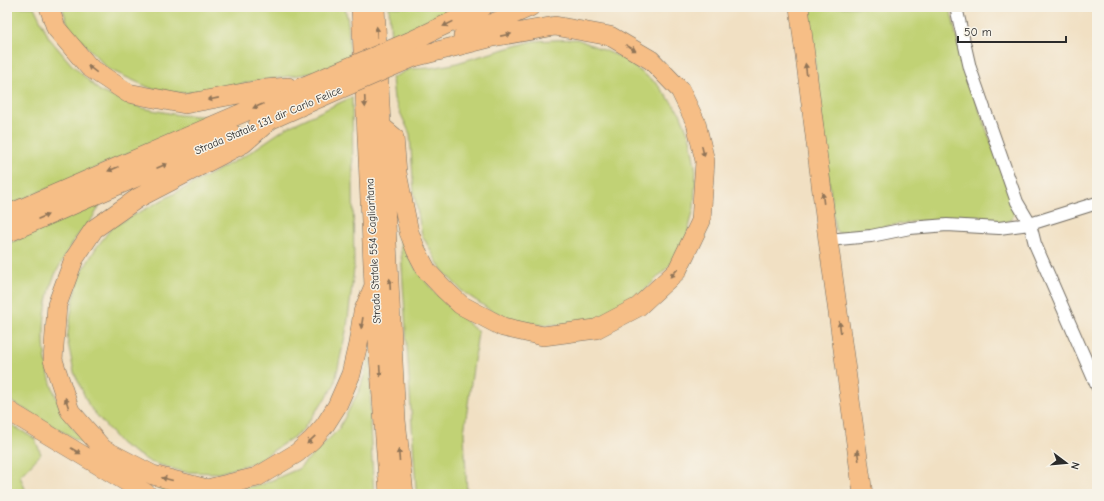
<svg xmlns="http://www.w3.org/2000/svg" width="1104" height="501" viewBox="0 0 1104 501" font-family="'Comic Neue',sans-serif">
	<rect width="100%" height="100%" fill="#f7f3e8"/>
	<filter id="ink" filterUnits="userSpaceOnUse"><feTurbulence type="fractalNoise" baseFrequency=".025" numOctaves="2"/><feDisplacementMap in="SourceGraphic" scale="8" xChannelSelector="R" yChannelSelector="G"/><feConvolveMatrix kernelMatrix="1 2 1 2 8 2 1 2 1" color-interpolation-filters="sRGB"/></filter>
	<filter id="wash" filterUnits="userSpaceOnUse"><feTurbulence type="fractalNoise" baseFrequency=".012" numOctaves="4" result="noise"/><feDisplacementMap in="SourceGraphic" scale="16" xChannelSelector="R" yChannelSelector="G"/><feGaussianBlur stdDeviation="0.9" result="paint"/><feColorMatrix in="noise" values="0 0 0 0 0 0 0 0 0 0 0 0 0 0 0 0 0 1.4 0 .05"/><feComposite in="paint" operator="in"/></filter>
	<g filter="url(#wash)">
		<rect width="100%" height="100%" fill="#f1e0c3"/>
		<path fill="#c1d274" stroke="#767e50" d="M7,7H34L49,38L71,64L101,92L142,108L179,115L214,117L7,206Z
			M62,7H345L348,23L350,57L319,72L250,82L211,91L180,93L150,88L108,69L69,27Z
			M389,7H467L391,40Z
			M808,7H950L958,44L970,84L1012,200L1014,213L1012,219L1005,223L917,221L843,234L838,233L835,229Z
			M577,39L623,58L657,84L680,113L690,138L696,171L694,208L687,236L670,265L633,302L604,317L576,324L540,325L512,319L490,310L462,291L441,269L422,235L414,193L410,134L394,99L392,78L409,69L430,68L453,64L533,41Z
			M352,97L354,269L347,327L334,386L301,432L256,462L219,473L184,472L150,462L121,444L89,406L74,372L67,338L73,302L80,275L96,248L112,227L246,155L286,128Z
			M100,204C94,221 79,231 70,246C65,258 56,270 52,282C38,328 42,375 66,418C72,428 81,438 89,447L7,399V244Z
			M400,236C402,243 405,250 408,256C425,287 453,310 478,332L464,433L467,494H417L416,489Z
			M371,353L370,427L374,494H169L156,486L212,494L263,484L298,469L338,430L360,389Z
			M7,422L35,439L41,454L20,476L27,494H7Z"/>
	</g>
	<g filter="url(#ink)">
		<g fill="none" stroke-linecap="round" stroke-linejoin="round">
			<g stroke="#706a60" stroke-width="14">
				<path id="minor" d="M956,7L970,68L1017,202L1030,224L1097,203
					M828,240L871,236L910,228L947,225L999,228L1030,224L1035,244L1097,386"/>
			</g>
			<g stroke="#706a60" stroke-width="20">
				<path id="trunk" d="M49,7L56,28L89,67L128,93L185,104L265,89L288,87
					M361,7L374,286L389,494
					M375,7L396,420L404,494
					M799,7L828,240L863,494
					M463,36L530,7
					M411,41L483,7
					M270,120L244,143L138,198L94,229L74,259L57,305L53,360L70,411L103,449L153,475L207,489L257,477L297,453L312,440L325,425L337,406L351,374L358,344L363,312L374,286
					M258,125L319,98
					M382,127L394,137L397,173L409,232L416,250L427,271L444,289L461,305L503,327L543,336L596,329L638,307L677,271L701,221L705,161L696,123L680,90L651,60L610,36L555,26L493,37L414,57
					M7,215L307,85
					M7,233L234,135
					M7,410L147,494"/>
			</g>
			<use href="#minor" stroke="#fff" stroke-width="12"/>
			<use href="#trunk" stroke="#f6be86" stroke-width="19"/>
			<g stroke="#706a60" stroke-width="20" stroke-linecap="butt">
				<path id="trunk-bridge" d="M307,85L411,41
					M319,98L414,57"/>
			</g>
			<use href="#trunk-bridge" stroke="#f6be86" stroke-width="19"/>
		</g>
		<defs><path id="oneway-solid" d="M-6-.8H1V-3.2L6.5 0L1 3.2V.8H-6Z"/></defs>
		<g fill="#907458">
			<use href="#oneway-solid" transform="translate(448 24) rotate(154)"/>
			<use href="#oneway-solid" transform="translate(377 32) rotate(-93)"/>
			<use href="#oneway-solid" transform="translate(506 35) rotate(-11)"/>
			<use href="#oneway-solid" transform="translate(631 48) rotate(30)"/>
			<use href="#oneway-solid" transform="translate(92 69) rotate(-142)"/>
			<use href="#oneway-solid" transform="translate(806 69) rotate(-97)"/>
			<use href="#oneway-solid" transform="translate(213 99) rotate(169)"/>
			<use href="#oneway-solid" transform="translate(365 102) rotate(87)"/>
			<use href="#oneway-solid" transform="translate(258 106) rotate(157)"/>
			<use href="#oneway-solid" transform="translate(703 151) rotate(77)"/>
			<use href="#oneway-solid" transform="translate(162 166) rotate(-23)"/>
			<use href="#oneway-solid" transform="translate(113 169) rotate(157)"/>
			<use href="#oneway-solid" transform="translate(823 198) rotate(-97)"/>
			<use href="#oneway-solid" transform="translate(43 217) rotate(-23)"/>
			<use href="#oneway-solid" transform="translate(674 273) rotate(133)"/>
			<use href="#oneway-solid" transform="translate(390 284) rotate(-93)"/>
			<use href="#oneway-solid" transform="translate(362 323) rotate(99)"/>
			<use href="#oneway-solid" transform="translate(840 327) rotate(-98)"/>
			<use href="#oneway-solid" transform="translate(380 371) rotate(86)"/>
			<use href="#oneway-solid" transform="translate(67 403) rotate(-108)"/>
			<use href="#oneway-solid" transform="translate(311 440) rotate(136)"/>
			<use href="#oneway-solid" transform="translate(76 451) rotate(31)"/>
			<use href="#oneway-solid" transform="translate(399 455) rotate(-95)"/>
			<use href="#oneway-solid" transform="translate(858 455) rotate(-98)"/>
			<use href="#oneway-solid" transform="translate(167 479) rotate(-166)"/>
		</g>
	</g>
	<g text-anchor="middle" stroke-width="3" stroke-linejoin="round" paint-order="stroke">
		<g font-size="11" fill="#2b2b2b" stroke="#f7f3e8">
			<text transform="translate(268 120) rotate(-23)" y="4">Strada Statale 131 dir Carlo Felice</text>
			<text transform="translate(373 251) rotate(-93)" y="4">Strada Statale 554 Cagliaritana</text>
		</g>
	</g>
	<rect width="1104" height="501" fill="none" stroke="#f7f3e8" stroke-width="24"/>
	<g transform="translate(1066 463) rotate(106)" stroke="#f7f3e8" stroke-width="3" paint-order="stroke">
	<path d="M0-3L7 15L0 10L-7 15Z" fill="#2b2b2b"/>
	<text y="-6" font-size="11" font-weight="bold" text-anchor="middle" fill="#2b2b2b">N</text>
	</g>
	<path d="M958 36v6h108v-6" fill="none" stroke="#2b2b2b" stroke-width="2"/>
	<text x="964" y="36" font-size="12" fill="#2b2b2b" stroke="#f7f3e8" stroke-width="3" paint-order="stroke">50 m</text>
</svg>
